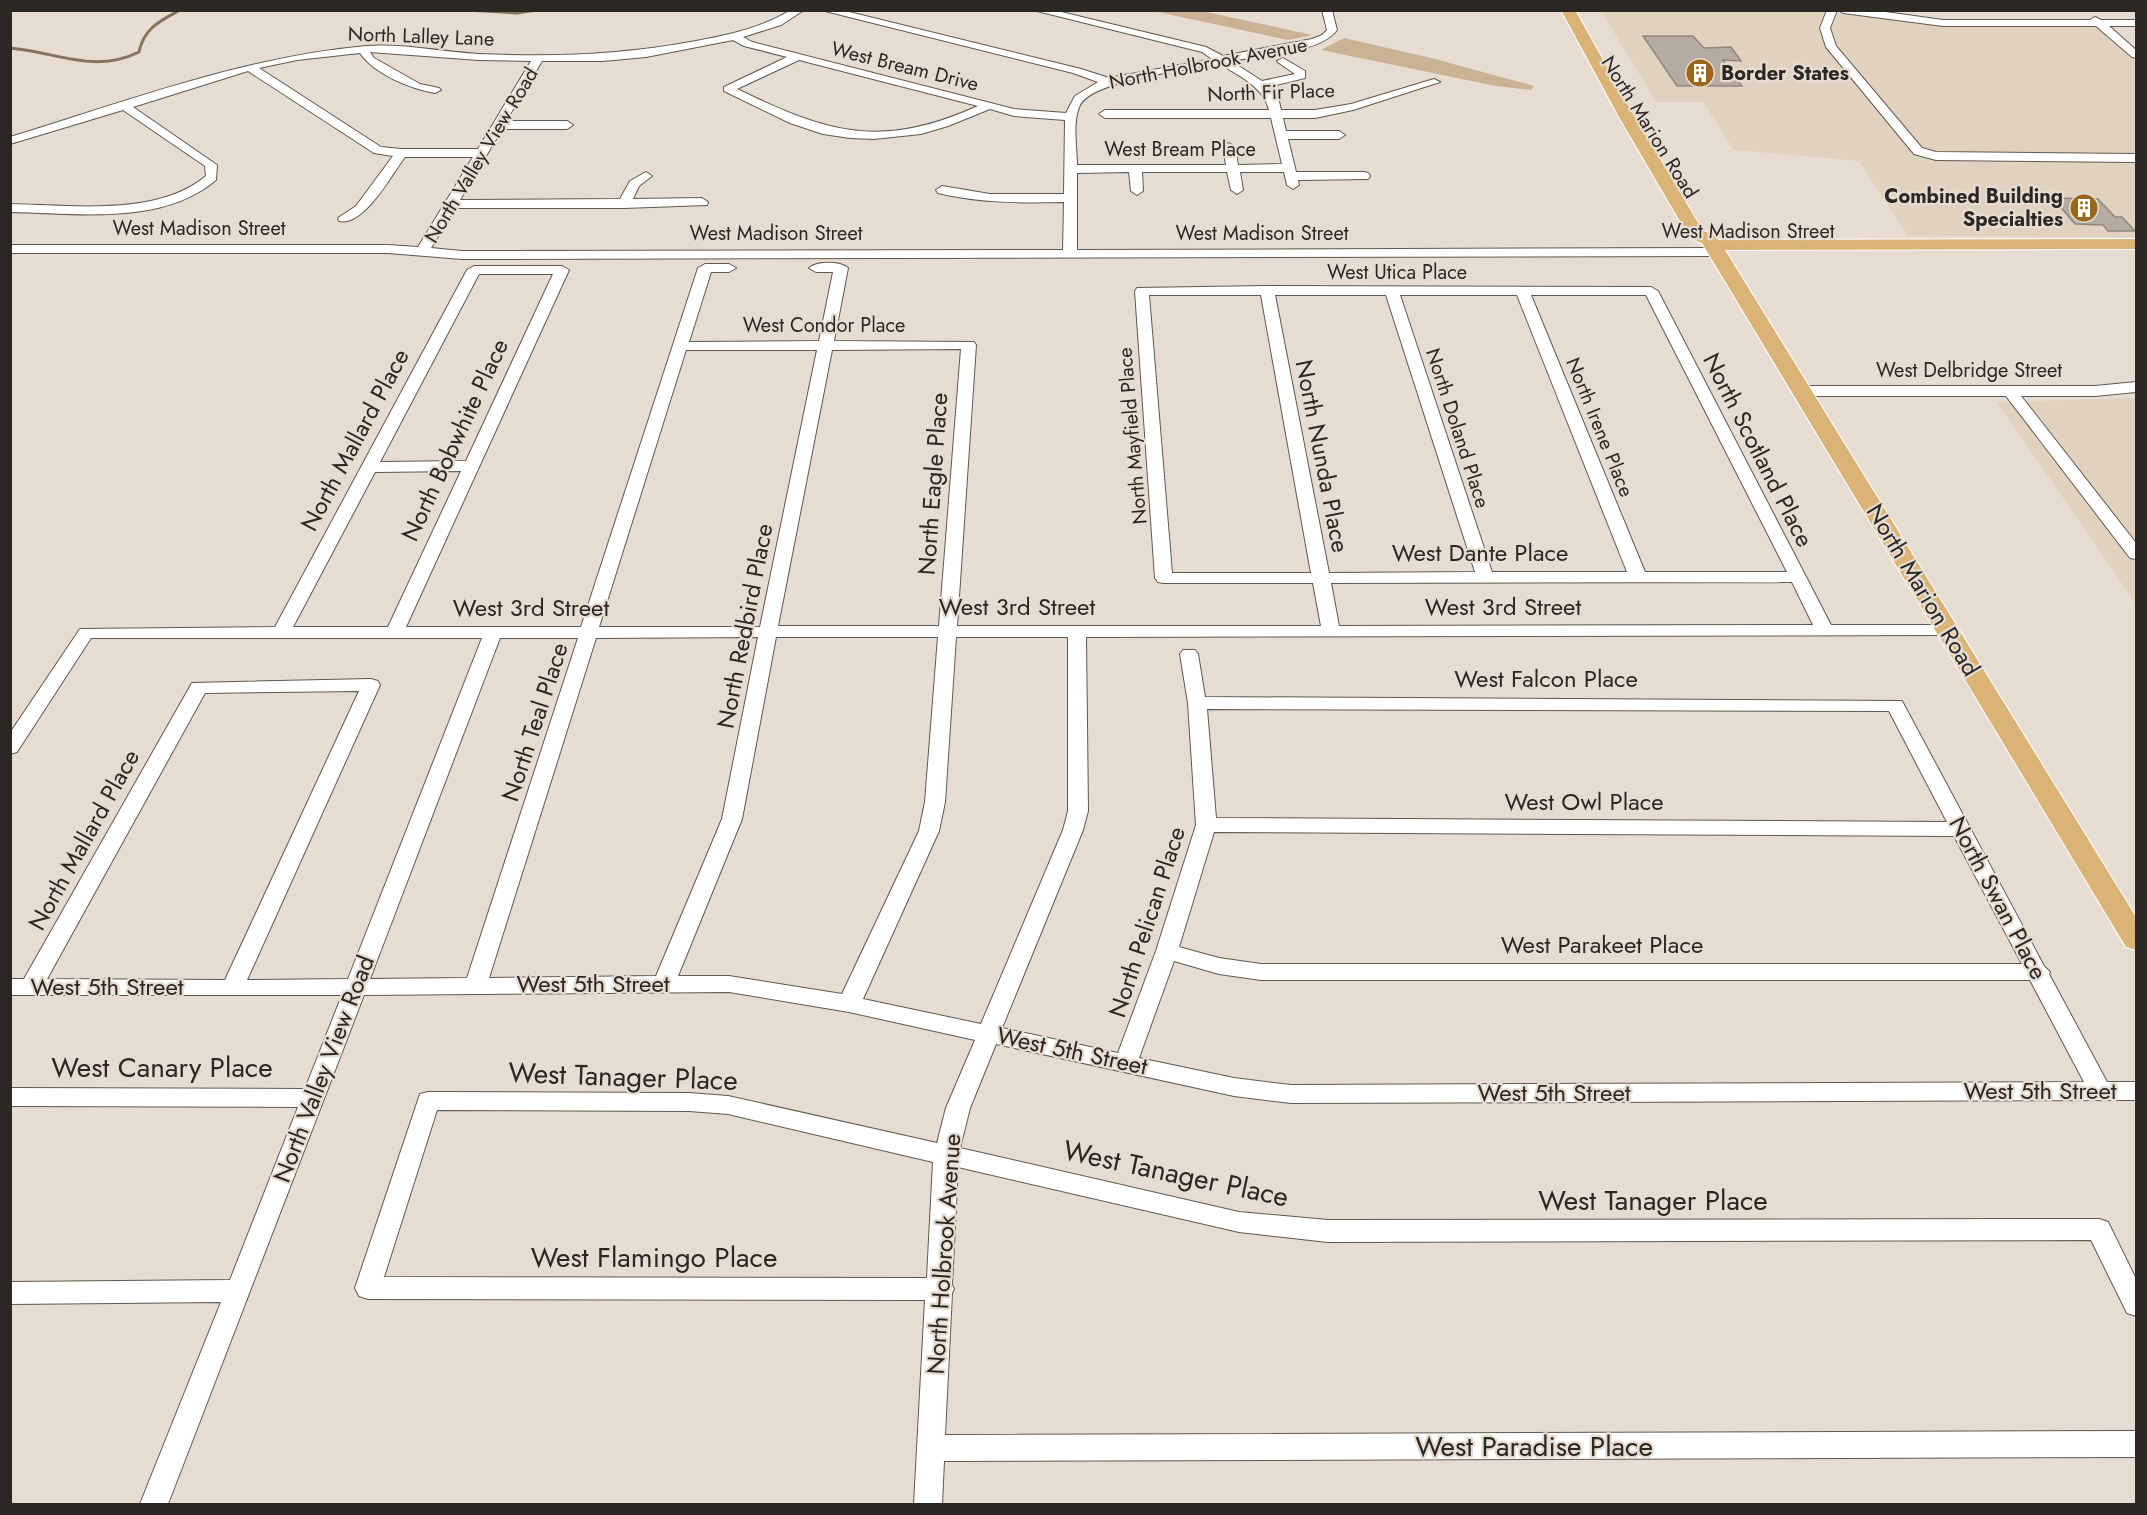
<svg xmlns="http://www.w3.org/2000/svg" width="2147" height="1515" viewBox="0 0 2147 1515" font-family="Jost,sans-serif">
	<rect width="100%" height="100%" fill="#e7dcd1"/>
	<path fill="#e1d2c0" d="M1806,10L1920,23L2096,27L2136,62V237L1908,236L1859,161L1734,150L1703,102H1656L1601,11Z
		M2136,398V604L1997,402Z"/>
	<path fill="#cbb295" d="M1153,11H1202L1312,35L1288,40Z
		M1344,38L1431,58L1534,86L1531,90L1496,86L1321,50Z"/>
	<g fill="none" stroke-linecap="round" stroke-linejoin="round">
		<path stroke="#85735c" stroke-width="3" d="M467,10L517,13L537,10
			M10,48C56,52 95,74 139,52C144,28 160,21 180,10"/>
	</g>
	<path fill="#b5aba0" stroke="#92897e" stroke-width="1.5" d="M1643,36H1693L1704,48L1731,47L1741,61L1723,60L1742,86H1677Z
		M2053,198L2098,199L2115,217H2122L2135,231H2108L2103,225L2075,224Z"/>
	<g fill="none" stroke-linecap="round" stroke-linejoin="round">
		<g stroke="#61584e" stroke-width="2">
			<path id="minor" d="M791,10H804L781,25L743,37L752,42L1014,109L1066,113L1075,96L1098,82L1073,73L821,10H841L1081,69L1109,78L1212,59L1202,52L1033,10H1053L1206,47L1223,56L1312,39L1322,35L1327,30L1322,10H1332L1337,30C1320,53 1259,56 1231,61L1262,81L1295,74L1279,63L1277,61L1283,58L1305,71V78L1268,87L1278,97L1281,110H1315L1351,104L1434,79L1440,82L1353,110L1315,118H1283L1286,131H1339L1345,135L1339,139H1288L1296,172H1364L1368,173L1370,176L1368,179L1298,180L1299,185L1293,189L1287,185L1284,172H1240L1243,190L1237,194L1231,190L1227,172H1142L1143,191L1137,195L1131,191L1129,172L1077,173V250L1717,248L1724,252L1717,256L462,259L388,253H10V245H388L418,247L473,157H405C392,174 364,227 339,221L338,218L356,206L393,156L374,153L248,71L133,107L217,165L216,180C162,226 77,213 10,212V204C71,205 157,217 206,176L205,166L123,110L10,144V137C128,101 244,57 366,46C401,43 444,52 479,54C553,57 623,55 696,41C729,35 761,28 791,10ZM733,40L744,46L787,57L724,87V91L790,123L823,134L850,138L874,139L921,134L948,126L990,109L1014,116L1065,120L1064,194H990L942,186L936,190L938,193C979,203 1021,203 1064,202L1063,250L462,251L431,248L455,208H624L707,205L708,202L702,198L633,199L639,186L652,176L646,172L630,181L620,199L460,200L502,129H567L573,125L567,121H506L542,61H603L646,57ZM370,52L479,60L531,61L478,149H401L381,147L259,68L297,60L360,53C374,74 411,89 435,93L441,90L439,88L420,84L374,58ZM799,60L978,106C880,150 828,133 737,89ZM1220,64C1239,76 1264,87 1269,110H1105L1099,114L1105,118H1271L1282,164L1238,165L1235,147L1229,143L1223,147L1226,165H1077C1077,148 1072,122 1080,105C1093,80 1191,69 1220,64Z
				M1827,10H1837L1830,28L1836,46L1922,148L1936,152L2136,154V162L1936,160L1914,154L1826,47L1820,28Z
				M1838,10H1871L1943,20H2090L2095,17L2101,20H2136V26H2109L2136,50V58L2132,57L2096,26H1943L1843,13Z
				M705,264H729L736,268L729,272H711L689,342L819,341L833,272H816L809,268C817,261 840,261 848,268L834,341L974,342L976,345L957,626H1321L1313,583H1164L1158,582L1155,578L1135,291L1137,288L1267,286L1651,287L1658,291L1831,625H1947L1953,626L1956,630L1953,634L1947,635L1086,637L1088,811L1083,830L1002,1028L1118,1053L1156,951L1196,825L1188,703L1180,654L1183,650H1195L1198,654L1205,697L1902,701L2044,966L2050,972L2049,974L2107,1082H2136V1100L1291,1103L1234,1096L996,1044L970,1108L960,1148L1239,1212L1328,1220L2099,1219L2108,1222L2136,1279V1316L2127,1313L2091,1240L1328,1242L1239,1232L958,1167L952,1285L954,1289L952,1293L945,1435L2136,1431V1457L944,1461L942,1504H914L925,1300L368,1299L359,1296L355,1288L420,1094L428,1092L689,1093L728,1096L937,1143L946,1108L975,1040L849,1012L729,992L364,995L168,1504H140L221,1302L10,1304V1282L230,1280L298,1107L10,1106V1088L305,1089L342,995H10V979H24L192,683L371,679L378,681L380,685L247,980L348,979L482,638H91L17,752L10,754V733L80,629L275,627L467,270L474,266H562L569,270L406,627H581L698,268ZM479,274H553L466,461L380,462ZM1149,295H1261L1311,573H1172ZM1275,295H1386L1475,572L1329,573ZM1400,295H1517L1627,572H1492ZM1531,295H1646L1787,572H1645ZM961,349L939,626H778L832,350ZM686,350H817L760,627H599ZM461,471L388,627H293L375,472ZM1792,582L1813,625L1339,626L1331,583ZM758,637L722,819L656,976L489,978L596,638ZM776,637H938L925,802L919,831L842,994L729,976H678L742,819ZM956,637H1068V811L1063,830L981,1024L863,999L939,831L945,802ZM500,638H578L467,978L370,979ZM359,691L225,980L47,979L205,693ZM1207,709L1889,711L1947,822L1216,818ZM1214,832L1954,836L2022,964H1261L1219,958L1179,947ZM1174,961L1219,974L1261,980H2030L2084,1082L1291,1085L1234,1078L1139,1058ZM437,1110L689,1111L728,1114L933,1162L927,1278L384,1277Z
				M2136,382V392L2095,396H2021L2136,543V559L2130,558L2006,396H1802L1794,391L1802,386H2095Z"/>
		</g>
		<g stroke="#fff" stroke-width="2">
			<path id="major" d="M1561,10H1575L1635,117L1703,231L1715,235L1718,240L2136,239V249L1725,250L2136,917V950L2126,947L1702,243L1691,239L1688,235L1619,117Z"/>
		</g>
		<use href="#minor" fill="#fff" fill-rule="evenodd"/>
		<use href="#major" fill="#dab377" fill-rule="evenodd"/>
	</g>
	<defs>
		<g id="building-disc" transform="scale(1.5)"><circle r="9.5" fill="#99661b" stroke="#e7dcd1"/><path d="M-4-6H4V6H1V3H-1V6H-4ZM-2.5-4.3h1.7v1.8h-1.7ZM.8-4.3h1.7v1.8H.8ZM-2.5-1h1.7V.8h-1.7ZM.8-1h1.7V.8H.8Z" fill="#fff"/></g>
	</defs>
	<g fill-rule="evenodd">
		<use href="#building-disc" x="1700" y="73"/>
		<use href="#building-disc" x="2084" y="208"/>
	</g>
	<g text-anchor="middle" stroke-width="4.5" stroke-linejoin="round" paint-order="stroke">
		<g font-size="20" fill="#2b2723" stroke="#e7dcd1">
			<text transform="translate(421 36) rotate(2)" y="7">North Lalley Lane</text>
			<text transform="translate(1208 63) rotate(-11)" y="7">North Holbrook Avenue</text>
			<text transform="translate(905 66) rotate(14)" y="7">West Bream Drive</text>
			<text transform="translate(1271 92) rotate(-2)" y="7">North Fir Place</text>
			<text transform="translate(1650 127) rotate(58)" y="7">North Marion Road</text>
			<text x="1180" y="156">West Bream Place</text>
			<text transform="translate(481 155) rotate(-59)" y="7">North Valley View Road</text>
			<text x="199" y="235">West Madison Street</text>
			<text x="1748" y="238">West Madison Street</text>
			<text x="776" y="240">West Madison Street</text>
			<text x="1262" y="240">West Madison Street</text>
			<text x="1397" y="279">West Utica Place</text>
			<text x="824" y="332">West Condor Place</text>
			<text x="1969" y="377">West Delbridge Street</text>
			<text transform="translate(1600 427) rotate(68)" y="7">North Irene Place</text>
			<text transform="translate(1458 428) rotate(72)" y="7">North Doland Place</text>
			<text transform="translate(1132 436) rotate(-95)" y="7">North Mayfield Place</text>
		</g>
		<g font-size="20" font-weight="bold" fill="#2b2723" stroke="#e7dcd1" text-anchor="start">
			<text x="1721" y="80">Border States</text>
			<text x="2063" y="203" text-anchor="end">Combined Building<tspan x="2063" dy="23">Specialties</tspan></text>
		</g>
		<g font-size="24" fill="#2b2723" stroke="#e7dcd1">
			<text transform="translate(355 440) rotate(-62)" y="8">North Mallard Place</text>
			<text transform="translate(455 440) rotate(-65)" y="8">North Bobwhite Place</text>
			<text transform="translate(1758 450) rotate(63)" y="8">North Scotland Place</text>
			<text transform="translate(1322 456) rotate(79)" y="8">North Nunda Place</text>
			<text transform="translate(933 484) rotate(-86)" y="8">North Eagle Place</text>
			<text x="1480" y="561">West Dante Place</text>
			<text transform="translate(1923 590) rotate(59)" y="8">North Marion Road</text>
			<text x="1017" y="615">West 3rd Street</text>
			<text x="1503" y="615">West 3rd Street</text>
			<text x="531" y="616">West 3rd Street</text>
			<text transform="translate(745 626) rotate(-79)" y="8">North Redbird Place</text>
			<text x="1546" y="687">West Falcon Place</text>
			<text transform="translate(535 722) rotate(-72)" y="8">North Teal Place</text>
			<text x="1584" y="810">West Owl Place</text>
			<text transform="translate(84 840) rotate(-61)" y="8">North Mallard Place</text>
			<text transform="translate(1998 898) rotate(62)" y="8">North Swan Place</text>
			<text transform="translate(1147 922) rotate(-72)" y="8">North Pelican Place</text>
			<text x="1602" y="953">West Parakeet Place</text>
			<text x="593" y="992">West 5th Street</text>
			<text x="107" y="995">West 5th Street</text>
			<text transform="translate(1072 1051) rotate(12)" y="8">West 5th Street</text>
			<text transform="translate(324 1069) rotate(-69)" y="8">North Valley View Road</text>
			<text x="2040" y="1099">West 5th Street</text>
			<text x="1554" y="1101">West 5th Street</text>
			<text transform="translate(944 1254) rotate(-86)" y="8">North Holbrook Avenue</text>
		</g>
		<g font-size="28" fill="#2b2723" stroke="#e7dcd1">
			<text x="162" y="1077">West Canary Place</text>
			<text transform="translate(623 1076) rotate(2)" y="10">West Tanager Place</text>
			<text transform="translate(1176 1173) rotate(12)" y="10">West Tanager Place</text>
			<text x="1653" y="1210">West Tanager Place</text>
			<text x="654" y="1267">West Flamingo Place</text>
			<text x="1534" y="1456">West Paradise Place</text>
		</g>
	</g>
	<rect width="2147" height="1515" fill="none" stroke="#2b2723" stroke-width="24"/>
</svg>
